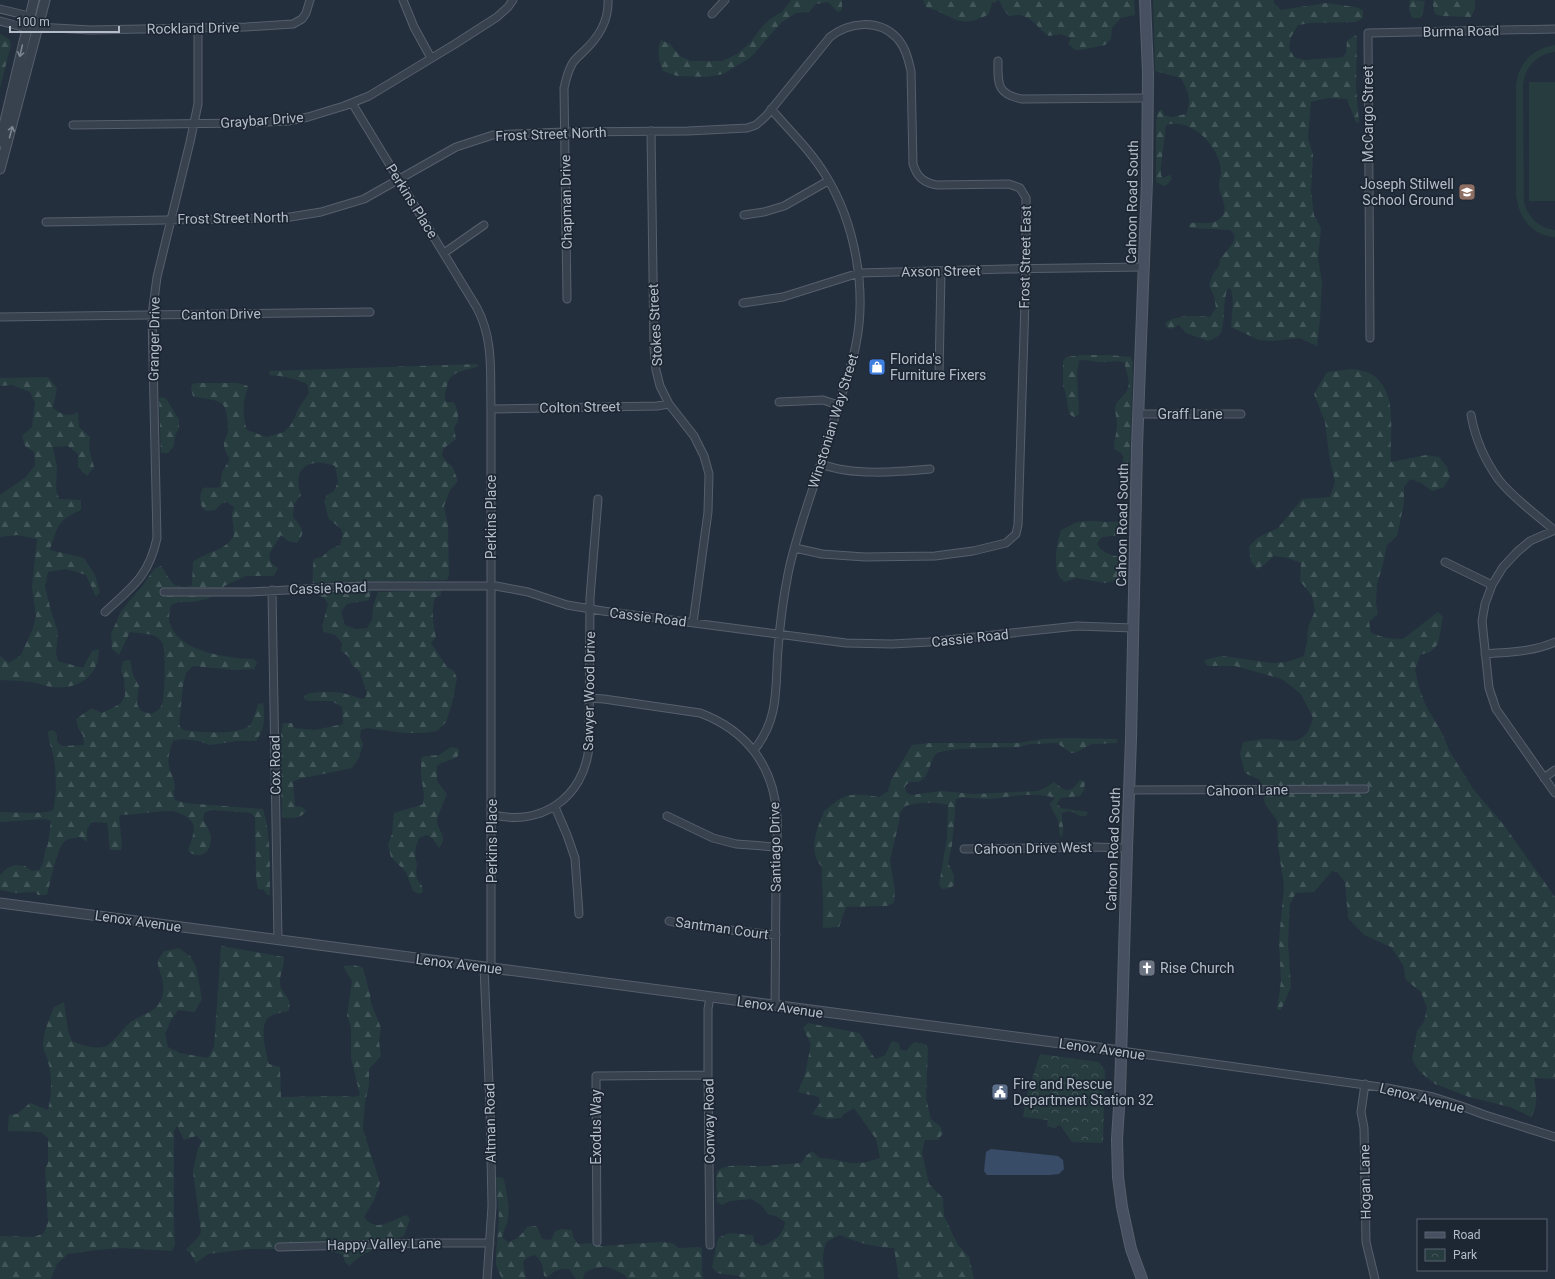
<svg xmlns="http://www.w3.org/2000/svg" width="1555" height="1279" viewBox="0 0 1555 1279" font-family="Roboto,sans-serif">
	<defs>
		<pattern id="forest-firs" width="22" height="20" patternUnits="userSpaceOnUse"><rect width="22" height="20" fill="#263c3f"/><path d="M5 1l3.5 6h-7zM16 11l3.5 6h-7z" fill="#435659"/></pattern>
		<pattern id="park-crowns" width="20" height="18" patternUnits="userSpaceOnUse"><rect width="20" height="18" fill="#263c3f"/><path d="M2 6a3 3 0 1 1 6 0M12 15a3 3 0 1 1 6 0" fill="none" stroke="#435659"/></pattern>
	</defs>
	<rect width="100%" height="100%" fill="#242f3e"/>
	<path fill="#263c3f" d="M1555,45V52C1536,54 1524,69 1523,87L1524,202C1528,217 1539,228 1555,230V237C1532,236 1519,218 1516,196V87C1517,65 1532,48 1555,45Z
		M1529,82H1555V201H1529Z"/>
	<path fill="url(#forest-firs)" d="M791,0H842V10L838,12L828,2L816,4L809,12L796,13L781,23L750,58L723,74L707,77L677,76L663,71C659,61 656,50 661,40L670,44L680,56L691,61H722L737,54L750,43L760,29L770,19L782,12Z
		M923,0H1134L1135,15L1121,18L1112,28L1111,39L1105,45L1080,50H1075L1068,44L1071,38L1060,34L1049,36C1040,31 1033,18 1023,16C1019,14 1013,16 1009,16L1003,9L999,0L992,3L989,14C958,31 954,15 926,7Z
		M1153,0H1274V3L1281,10L1326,3L1355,7L1363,10V18L1356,22L1310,23L1298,25L1291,37L1289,48L1294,57L1305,60L1343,57L1346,53L1347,41L1355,35L1357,37L1356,88L1359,123L1356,122L1347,99L1328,98L1311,102L1308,138L1313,155L1311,191L1314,215L1321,228L1318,258L1322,283L1320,319L1317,346L1299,338L1273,341L1259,340L1231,327L1233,302L1231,289L1228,288C1222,301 1226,319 1221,332C1219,337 1213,339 1208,341L1186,333L1179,325L1171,329L1166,327L1165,323C1179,314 1194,316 1210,317L1216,308L1214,296L1209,285L1213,274L1219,266L1220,259L1233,243L1235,235L1230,230L1191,228L1188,226L1191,223C1198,222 1212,225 1218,220C1233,209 1218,196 1219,184C1219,180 1221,175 1221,171C1220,147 1192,117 1166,125L1161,166V175L1163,178L1170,175L1172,178L1168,184L1164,186L1156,182V121L1158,112L1162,109L1164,115L1171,117L1186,114C1192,99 1188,92 1181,78L1155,71Z
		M1410,0L1425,1L1423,13L1420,18H1412L1409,9Z
		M1433,0H1475V9L1471,17L1442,16L1435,14L1433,5Z
		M0,34L9,39L11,45L0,88Z
		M1081,355H1109L1131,357L1133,362L1129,487L1126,489L1123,486V456L1121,453L1114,449C1114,440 1117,432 1117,424C1117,419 1115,413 1115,408C1116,399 1126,396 1128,388C1131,380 1125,371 1125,363C1116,359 1108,363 1099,362C1091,362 1087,358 1079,361L1077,373L1079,414L1074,417L1069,414L1066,395L1063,385V361L1066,357Z
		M477,364L479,366C466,372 450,369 447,386C445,392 444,396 446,402H453L456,406L458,415V421L454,428L456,439L443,449L442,456L446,461L452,466L458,481L450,490L444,506L448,525L449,575L447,580L313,583C312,579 313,563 314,559L322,557L329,550L340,545L343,534L341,529L329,519L324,502L327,495L334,491L338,482L335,466C323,461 304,460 299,475C297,481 299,489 301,495L294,504L293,517C301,527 307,531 297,543L288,541L281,535L269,554L271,563L278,568L274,576H246L226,585L207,599L194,602H179L171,605C170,609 169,614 169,618C169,620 170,624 171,626C182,653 229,658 254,659L257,663L254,669L234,670L193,666L186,673L183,685L179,725L183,730C197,732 240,736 250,725C254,720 256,710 258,704L263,703C265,718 265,729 256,741H237L210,745L199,741L182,739L173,741C170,749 167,758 169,767C171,776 178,783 173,792L175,800L185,803L263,809C271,836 270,867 270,895H267L264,890L258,889L256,878L255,817L251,813L213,810L205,812L203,819C206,824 210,831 211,837C212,852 200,861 188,851C190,843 196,832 193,824C190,817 178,812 172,811C154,811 136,815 119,815L122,846L121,850H110C108,841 109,832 107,823L92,822L87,829V842L80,837C76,838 68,838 65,841C57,847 50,884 47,895H38L35,892L16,893L0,890V875L7,868L15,865L25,866L32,871L39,870L43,863L45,851L48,844L51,821L45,819L0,822V812C12,812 44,815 53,810C57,796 56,774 54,759C53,750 48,741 48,731L54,730L57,735V742L62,746L84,745L83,735L78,728L76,719L92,708L102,713L120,704L125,696L124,678L121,671L123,661L130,660L133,675L139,686L137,704L141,711L151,714C157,711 160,710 162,704C165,697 166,648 162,642C155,632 141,634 130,632L119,655L112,649L111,634L121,611L144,584L154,569L161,566C171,579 172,592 192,585L193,562C203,553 219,552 228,543C231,541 233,537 234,535L232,514L234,507L227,502L222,503L215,510L207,511L202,508L200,498L202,489C207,486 213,489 220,487L222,472L230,459C227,454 224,450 224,445C224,439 228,435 228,429C228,423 227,406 221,403C213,398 202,399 193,396L191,389L192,384L196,383H237L248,386C247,392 245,396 244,402C243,411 244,422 247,430L267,437L284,432L290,426L295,417L298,409L309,393L307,384C295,378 283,376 270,375L269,371Z
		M1352,369C1358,370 1368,371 1373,375C1399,394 1389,434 1391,462L1426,455L1439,457L1447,467L1450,477L1444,487L1432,491L1421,483L1410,479L1404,487V503L1397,536L1387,545L1383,564L1377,584L1376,603L1378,614L1369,622L1371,633L1386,638L1403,639L1438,612L1443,617L1438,644L1430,652L1420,655L1415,670L1419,687L1425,704L1442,733L1450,752L1474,790L1503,824L1555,897V1079L1534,1078C1536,1091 1539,1105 1531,1117L1510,1107L1469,1097L1435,1084L1419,1071L1412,1059L1417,1031L1424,1022L1427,1008L1421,992L1406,980L1403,965L1391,947L1364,935L1348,918L1345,882L1337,872L1332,871L1314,892L1296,893L1290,904L1289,920L1288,944L1291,987L1281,1010H1277L1281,981L1279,940L1284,886L1278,846L1277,820L1265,804L1260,780L1245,773L1240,754L1243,742C1251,741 1260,739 1268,739C1292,740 1305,748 1313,718L1301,694L1282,679L1235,666H1207L1204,660L1222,656L1272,663L1287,662L1304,656L1307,642L1308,627L1315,611L1312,596L1300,581L1301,563L1288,558L1273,556L1264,565L1257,569L1251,562L1249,547L1257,538L1278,528L1302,499L1330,497L1335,482L1329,455L1325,422L1314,394L1327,372Z
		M48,377L57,388L53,408C60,414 69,418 78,412L79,427L90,437L89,449L94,467L87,476L78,467V454L68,446L53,447L57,467L56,489L59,499L81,500V510C58,519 57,528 50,550L84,558L95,575L100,592L96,597L86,575L66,569L48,572L45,587L51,611L58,632L56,654L58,661L83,668L92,651L99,649C99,677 78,690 52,687C44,686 38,683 31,682C21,681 10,680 0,680V656L9,663L21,655L33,628L36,616L32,587L37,539L17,535L0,537V495L26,477L35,465L34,452L25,446L22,436L32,427L35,403L30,392L12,385L0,386V378Z
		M161,397L166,398L179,420V428L175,436L174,446L168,453H161L159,399Z
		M1093,521L1107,522L1123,521L1128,527L1127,531C1119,537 1110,535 1101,538L1097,544C1102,553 1111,555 1120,557L1125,570L1122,579L1105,583L1076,578L1065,582C1050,574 1057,542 1061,530L1077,522Z
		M363,589L371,591L369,600L347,604L341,612L345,625L356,629L367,628L372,620L373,607L378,592L441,590V595L435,598C431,610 433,624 436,637L431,643L447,667L453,670L457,678L452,704L446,722L437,731L424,733H405L367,728L361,730L360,737L363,744L359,758L352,768L299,779L293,782L295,806L302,807L306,811C301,819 292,818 283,818L282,814L280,740L283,723H292L294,728L315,730L343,724L342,707L332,701H309L304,699L305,695C314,691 336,691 346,694C352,695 357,698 364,699L367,694L360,672L352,665L348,656L341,651L342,643L335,635L324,632L322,627L328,604L324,598L318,595L327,592Z
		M1069,738L1116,739H1118L1117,743L1092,744L1075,753H1071L1057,743L1030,744L1018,747L957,749L939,752L934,756L926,776L919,782H909L905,786L906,792L911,795L942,791L972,794L1037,791L1045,788L1054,782C1066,792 1070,794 1080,780L1085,782L1084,790L1080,796L1060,798L1057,804L1061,808L1088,812L1086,816H1080L1070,811L1062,813C1061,822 1066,831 1061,838C1058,832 1060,826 1058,821C1056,815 1052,811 1050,804L1055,798C1034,791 1011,797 990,799C978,799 966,796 956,799L952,845L948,863L954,875V885L950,888L942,889L939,885L947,838L948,805C934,802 920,802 905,806L900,813L899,822L890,860L895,891L894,903L887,906L846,907L839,927L823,928C822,918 824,909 823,899C823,888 821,878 822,867C807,850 817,830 824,811C830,807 835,801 842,798C854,792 866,795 879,797L888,791L891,780L912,745L930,743H1019L1042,739Z
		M451,747L457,748L459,750L458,756C451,762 443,760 437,766V781L447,794C445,799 437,817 437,821C438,832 449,837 439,848L433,839L427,835L419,838L416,846L415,857L417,864L416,872L417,879L422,886L423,892L419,894L413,891L406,872L391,857L388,845L392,834L394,813C404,809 414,808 423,804L424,794L421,776V758L425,756L439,755Z
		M221,946L284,957C285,966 279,975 280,984C281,991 287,995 289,1001C290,1004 289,1008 289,1011C282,1012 273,1014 268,1018C259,1026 266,1054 269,1064L280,1067L281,1097L341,1096L354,1097L360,1095L351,1058V1027L347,1015L352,981L343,966L354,965L363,968L370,994L371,1003L381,1028L379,1041L381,1056L369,1069V1085L365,1102L363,1129L380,1183L374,1200L364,1217C376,1233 390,1221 406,1215L410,1219L404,1236C385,1245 363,1251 349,1266L345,1262L343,1255L328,1250L248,1249L208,1254L196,1263L191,1254L186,1250C191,1243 198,1240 201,1232L193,1171L198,1148L202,1141L196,1136L184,1140L177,1126L174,1131V1226L175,1245L172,1251L122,1248L97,1250L68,1254L57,1264L51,1279H0V1236L34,1237L44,1233L48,1222L45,1169L48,1163V1138L41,1132L8,1131L9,1115L17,1114L30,1103L48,1110C52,1093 52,1077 48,1061C47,1056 43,1051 43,1046C43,1033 49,1019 54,1007L64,1002L68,1030L72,1041C82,1045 97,1051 108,1045C114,1041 124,1027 132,1021C144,1013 157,1013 162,997C166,985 160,973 157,961L164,951L179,948L191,957L196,967L202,999L195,1012L178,1010L171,1020L165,1034L168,1047L180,1053L208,1058L214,1047Z
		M808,1023L859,1033C866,1041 868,1051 876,1059L885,1055L892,1041L899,1043L900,1049L906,1051L914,1042L925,1044L928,1048L926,1098L931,1119L940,1126L943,1133L938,1140H925L922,1152L929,1184L943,1198L944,1216L958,1245L969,1257L974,1279H899L894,1248C873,1247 859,1243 840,1235L826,1242L823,1255L824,1279H741L739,1276L717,1273L712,1267L718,1238L729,1233L753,1235L754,1242L762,1246C774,1242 784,1234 785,1222L778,1217L768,1214L762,1206L752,1199L730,1201L722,1205L717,1202L716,1179L717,1171C730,1162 748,1167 763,1166C776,1165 789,1164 801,1163L807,1155L812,1151L820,1158C833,1158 846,1164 858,1163C866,1163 873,1160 880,1158L876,1139L854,1108L844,1114L841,1118L828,1119L812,1114L820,1103L819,1097L798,1092L805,1074L811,1044L803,1028Z
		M496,1177L503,1178C506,1184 510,1211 508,1218C507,1225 504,1230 502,1237L508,1242C517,1240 521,1235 527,1227L537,1226L542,1239L551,1240L555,1231L562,1229L572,1230L573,1237L578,1244L591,1243L601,1246L660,1242L672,1243L679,1248L700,1247L702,1249V1270L703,1279H627C625,1274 622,1273 617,1271C606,1264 597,1267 585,1272L583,1279H576L569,1269C559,1269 554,1270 548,1277L544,1276C543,1266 542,1261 535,1255C517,1260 525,1266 526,1279H502L496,1265V1254L499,1219Z"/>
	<path fill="url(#park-crowns)" d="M1040,1054L1099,1062L1105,1071L1103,1143L1072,1142L1060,1125L1054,1128L1047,1126L1048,1120L1023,1117L1026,1098Z"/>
	<path fill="#394c67" d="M991,1149L1058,1156L1063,1160L1064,1169L1059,1174L1049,1175H987L984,1171L986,1152Z"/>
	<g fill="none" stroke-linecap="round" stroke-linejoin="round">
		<g stroke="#565f6c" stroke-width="9">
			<path id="minor" d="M403,0L414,27L431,58
				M0,9L29,16L38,27
				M712,14L725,0
				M0,21L26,28L38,27L90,30L246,27L293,24L302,19L306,13L310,0
				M998,61C998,83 996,94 1022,99L1148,98
				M352,103L477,308C494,340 490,374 491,409V968
				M73,125L246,123L288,121L308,117L344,106L369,96L455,44L497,17L508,7L513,0
				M651,131L654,348L656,370L660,386L669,404L694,436L704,456L709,474L708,512L693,623
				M744,215L764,212L784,206L828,181
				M46,222L284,218L321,212L364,199L456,147L493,135L564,132L688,131L747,128L756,125L766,116L830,37C849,22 878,19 896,37C905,46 908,58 911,71L913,164C917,177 924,183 937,185L1009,184L1020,188L1026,198V269L1018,525L1016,534L1006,543L973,551L935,556L865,557L822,554L795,548
				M444,253L484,225
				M567,299L564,88C566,79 568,71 572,64C575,59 579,56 583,52C598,38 609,22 608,0
				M743,303L783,297L859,273L1007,269L1144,267
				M0,317L370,312
				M1370,338L1368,33L1555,29
				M939,376L941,271
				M779,402L823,400L838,405
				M491,409L657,406L669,404
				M1139,414H1241
				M1471,415C1475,437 1485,461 1499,480C1514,499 1536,514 1554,530
				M821,464C852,476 897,472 930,469
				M1555,530L1530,541L1517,552L1503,567L1492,585L1485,604L1482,621L1489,688L1496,709L1555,793
				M1445,562L1492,585
				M272,590L278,940
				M164,592H250L364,586H496L528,592L567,605L603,611L846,643L892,644L929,642L1077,626L1133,628
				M105,612C132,587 149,576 157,538L152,315L157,277L190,142L198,104V28
				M1485,654C1508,652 1533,652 1555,642
				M589,698L604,699L700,713C746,730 774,766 777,816C778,837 776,860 776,882C776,924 775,965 775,1006
				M754,750C780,718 775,687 778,649C780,624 783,599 788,574C794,544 804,515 814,485C822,459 830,433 838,407C844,386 852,366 856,344C867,289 855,223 826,176C811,151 790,131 771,109
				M1544,778L1555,770
				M1128,790L1365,789
				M555,807L567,835L575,858L579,914
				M491,814C540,828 584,798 589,747L590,598L598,499
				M667,816L713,838L736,844L776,847
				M964,849L1094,847L1127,848
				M669,921L685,925L776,935
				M484,967L490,1107L492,1206L487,1279
				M710,997L708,1009V1075L710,1245
				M1121,1051L1387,1088L1433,1097L1461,1106L1485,1115L1555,1137
				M1365,1084L1361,1112L1364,1128L1366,1242L1375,1279
				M597,1242L596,1076L708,1075
				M279,1247L428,1243H490"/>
		</g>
		<g stroke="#565f6c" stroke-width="11">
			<path id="tertiary" d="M0,142L34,0
				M0,169L45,0
				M0,903L1121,1051"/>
		</g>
		<g stroke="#565f6c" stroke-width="12">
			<path id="secondary" d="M1142,1279L1131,1249L1122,1207L1118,1177L1117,1139L1120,1092L1127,848L1131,739L1137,446L1147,181L1148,73L1145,0"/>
		</g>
		<use href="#minor" stroke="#38414e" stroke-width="7"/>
		<use href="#tertiary" stroke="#38414e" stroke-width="9"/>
		<use href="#secondary" stroke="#465061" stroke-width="10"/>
	</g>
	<defs><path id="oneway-shaft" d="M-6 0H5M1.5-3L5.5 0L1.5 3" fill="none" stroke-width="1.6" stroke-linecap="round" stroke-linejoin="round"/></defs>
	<g stroke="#7c8592">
		<use href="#oneway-shaft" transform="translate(21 51) rotate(103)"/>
		<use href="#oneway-shaft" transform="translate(11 132) rotate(-75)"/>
	</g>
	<defs>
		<g id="school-square" transform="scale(0.9)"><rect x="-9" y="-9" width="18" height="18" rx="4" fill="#8d6e63" stroke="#1d2633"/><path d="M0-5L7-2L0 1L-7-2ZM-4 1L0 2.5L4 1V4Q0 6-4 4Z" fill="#fff"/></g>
		<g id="shop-square" transform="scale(0.9)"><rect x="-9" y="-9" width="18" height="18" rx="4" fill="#3f7fe0" stroke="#1d2633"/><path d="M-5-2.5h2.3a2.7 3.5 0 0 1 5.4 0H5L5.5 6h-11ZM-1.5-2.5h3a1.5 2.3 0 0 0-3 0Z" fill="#fff"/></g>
		<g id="church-square" transform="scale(0.9)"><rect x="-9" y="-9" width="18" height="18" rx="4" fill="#6b7280" stroke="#1d2633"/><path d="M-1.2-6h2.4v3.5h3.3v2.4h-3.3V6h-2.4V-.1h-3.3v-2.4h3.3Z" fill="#fff"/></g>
		<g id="civic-square" transform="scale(0.9)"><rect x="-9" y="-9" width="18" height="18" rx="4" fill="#5c6f8a" stroke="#1d2633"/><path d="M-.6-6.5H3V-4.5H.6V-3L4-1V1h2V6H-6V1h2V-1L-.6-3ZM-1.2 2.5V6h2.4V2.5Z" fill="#fff"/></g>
	</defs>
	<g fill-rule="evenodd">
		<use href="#school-square" x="1467" y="192"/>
		<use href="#shop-square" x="877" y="367"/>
		<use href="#church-square" x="1147" y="968"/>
		<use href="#civic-square" x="1000" y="1092"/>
	</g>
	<g text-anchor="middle" stroke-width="3.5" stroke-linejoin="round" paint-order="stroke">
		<g font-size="14" fill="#b4bcc9" stroke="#1d2633">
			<text transform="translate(193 28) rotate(-1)" y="5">Rockland Drive</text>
			<text transform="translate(1461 31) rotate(-1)" y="5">Burma Road</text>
			<text transform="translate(1368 114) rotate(-90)" y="5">McCargo Street</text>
			<text transform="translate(262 120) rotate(-4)" y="5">Graybar Drive</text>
			<text transform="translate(551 134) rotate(-2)" y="5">Frost Street North</text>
			<text transform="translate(412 201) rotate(58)" y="5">Perkins Place</text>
			<text transform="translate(566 202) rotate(-91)" y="5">Chapman Drive</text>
			<text transform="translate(1132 202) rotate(-89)" y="5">Cahoon Road South</text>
			<text transform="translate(233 218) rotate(-1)" y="5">Frost Street North</text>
			<text transform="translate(1025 257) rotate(-89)" y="5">Frost Street East</text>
			<text transform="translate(941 271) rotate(-1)" y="5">Axson Street</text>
			<text transform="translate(221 314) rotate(-1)" y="5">Canton Drive</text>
			<text transform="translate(655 325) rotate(-93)" y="5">Stokes Street</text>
			<text transform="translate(154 339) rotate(-89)" y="5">Granger Drive</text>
			<text transform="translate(580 407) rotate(-1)" y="5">Colton Street</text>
			<text x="1190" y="419">Graff Lane</text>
			<text transform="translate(833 421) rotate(-73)" y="5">Winstonian Way Street</text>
			<text transform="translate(491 517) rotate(-90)" y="5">Perkins Place</text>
			<text transform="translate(1122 525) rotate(-89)" y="5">Cahoon Road South</text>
			<text transform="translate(328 588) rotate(-2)" y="5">Cassie Road</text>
			<text transform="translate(648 617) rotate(7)" y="5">Cassie Road</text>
			<text transform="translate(970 638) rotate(-6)" y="5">Cassie Road</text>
			<text transform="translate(589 691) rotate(-89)" y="5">Sawyer Wood Drive</text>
			<text transform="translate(275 765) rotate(-91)" y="5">Cox Road</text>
			<text transform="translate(1247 790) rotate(-1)" y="5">Cahoon Lane</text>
			<text transform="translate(492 841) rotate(-90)" y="5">Perkins Place</text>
			<text transform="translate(775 847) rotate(-91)" y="5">Santiago Drive</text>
			<text transform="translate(1033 848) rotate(-1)" y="5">Cahoon Drive West</text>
			<text transform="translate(1113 849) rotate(-88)" y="5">Cahoon Road South</text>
			<text transform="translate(138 921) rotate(8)" y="5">Lenox Avenue</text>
			<text transform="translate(722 928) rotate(8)" y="5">Santman Court</text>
			<text transform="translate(459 964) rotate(7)" y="5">Lenox Avenue</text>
			<text transform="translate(780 1007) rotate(8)" y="5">Lenox Avenue</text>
			<text transform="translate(1102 1049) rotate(8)" y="5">Lenox Avenue</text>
			<text transform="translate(1422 1098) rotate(14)" y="5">Lenox Avenue</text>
			<text transform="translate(709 1121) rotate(-91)" y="5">Conway Road</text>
			<text transform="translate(490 1123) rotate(-91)" y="5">Altman Road</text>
			<text transform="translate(596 1127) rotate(-90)" y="5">Exodus Way</text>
			<text transform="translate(1365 1182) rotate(-91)" y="5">Hogan Lane</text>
			<text transform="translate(384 1244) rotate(-1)" y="5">Happy Valley Lane</text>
		</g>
		<g font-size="14" fill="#b4bcc9" stroke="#1d2633" text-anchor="start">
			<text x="1454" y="189" text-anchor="end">Joseph Stilwell<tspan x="1454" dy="16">School Ground</tspan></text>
			<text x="890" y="364">Florida's<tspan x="890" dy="16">Furniture Fixers</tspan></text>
			<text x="1160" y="973">Rise Church</text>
			<text x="1013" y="1089">Fire and Rescue<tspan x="1013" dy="16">Department Station 32</tspan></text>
		</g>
	</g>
	<rect x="1417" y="1219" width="130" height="52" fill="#1d2633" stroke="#59626f"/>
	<rect x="1425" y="1232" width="20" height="6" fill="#465061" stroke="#59626f"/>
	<text x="1453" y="1239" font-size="12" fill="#b4bcc9">Road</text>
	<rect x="1425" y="1249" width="20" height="12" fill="url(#park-crowns)" stroke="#59626f"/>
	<text x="1453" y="1259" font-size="12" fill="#b4bcc9">Park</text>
	<path d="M10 26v6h109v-6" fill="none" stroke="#b4bcc9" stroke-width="2"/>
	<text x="16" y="26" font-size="12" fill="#b4bcc9" stroke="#1d2633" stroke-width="3" paint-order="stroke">100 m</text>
</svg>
